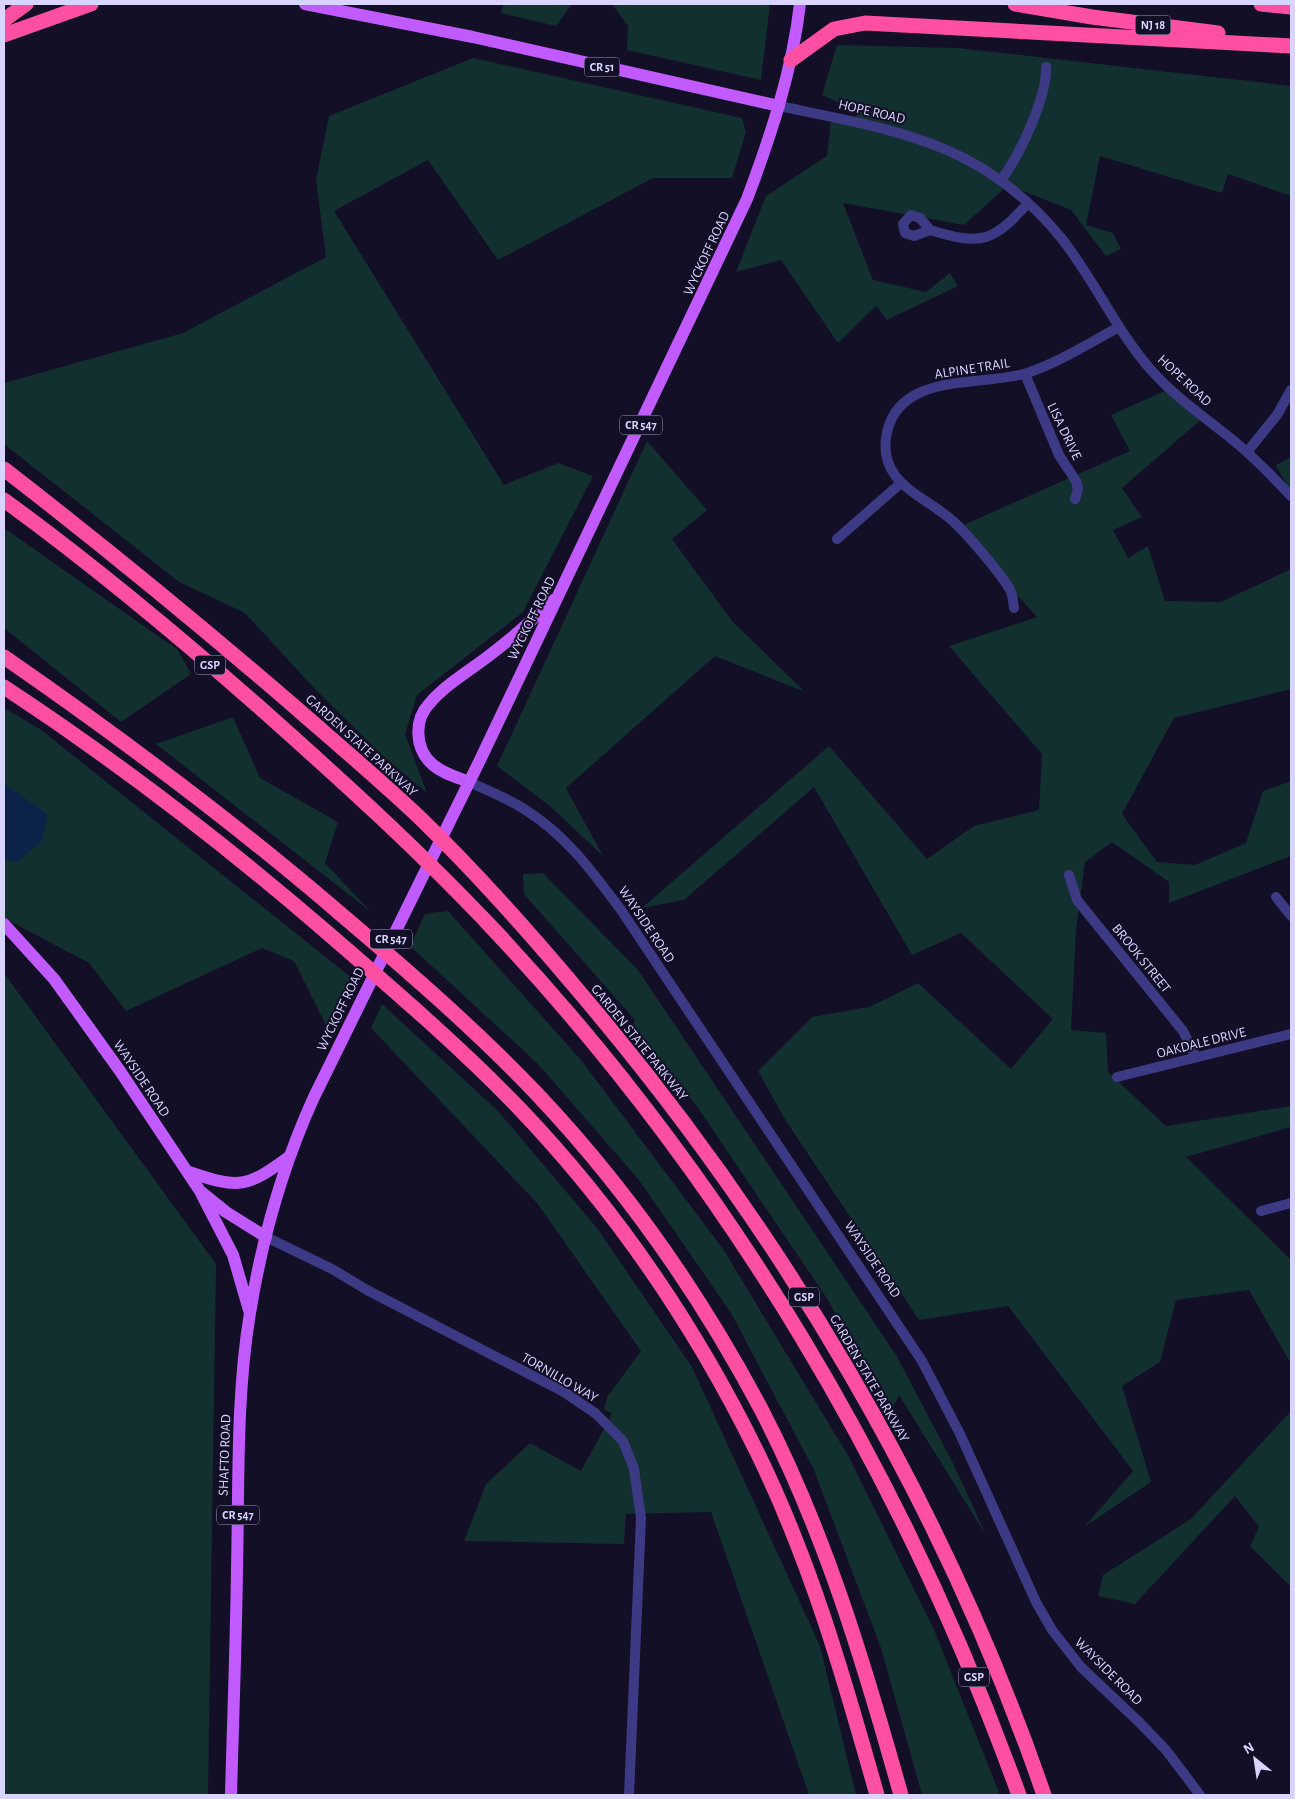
<svg xmlns="http://www.w3.org/2000/svg" width="1295" height="1799" viewBox="0 0 1295 1799" font-family="'Alegreya Sans',sans-serif">
	<rect width="100%" height="100%" fill="#130f26"/>
	<path fill="#12302f" d="M503,4H572L556,26L501,13Z
		M612,4H770L761,80L627,50L628,26Z
		M837,45L958,48L1291,86V196L1228,174L1222,193L1100,156L1086,225L1113,233L1121,249L1106,256L1071,210L1008,185L964,225L843,203L873,280L926,292L950,273L958,286L887,320L876,306L838,343L781,260L736,272L766,196L827,156L831,119L855,122L857,111L822,95Z
		M473,58L742,118L746,132L732,178H653L498,260L428,160L334,211L504,485L558,463L593,476L523,612L417,695L405,734L427,793L386,759L314,688L245,613L179,582L4,444V383L183,333L326,257L316,180L329,116Z
		M1169,389L1203,418L1122,488L1142,517L1113,530L1128,558L1148,546L1165,601L1221,602L1291,569V689L1174,718L1122,814L1157,862L1195,865L1246,843L1263,791L1291,781V856L1169,903V882L1112,842L1085,862L1076,929L1071,1030L1106,1033L1108,1072L1166,1126L1291,1106V1127L1186,1157L1291,1260V1364L1249,1290L1176,1300L1160,1362L1122,1386L1151,1482L1084,1527L1133,1471L1008,1306L919,1320L786,1121L758,1071L812,1017L869,1007L918,983L1011,1069L1053,1019L961,933L912,955L814,787L684,900L642,908L829,746L927,859L974,826L1039,810L1042,754L949,646L1037,617L957,528L1130,451L1111,415Z
		M647,441L707,510L672,539L732,621L805,692L715,656L566,788L603,856L551,807L497,766Z
		M1291,457V493L1276,465Z
		M4,528L178,650L191,674L121,722L4,628Z
		M4,708L40,729L352,978L329,1031L294,961L262,948L126,1011L89,963L4,918Z
		M233,717L260,778L338,822L325,863L371,912L156,744Z
		M543,873L638,970L896,1355L952,1461L986,1535L899,1395L891,1412L826,1297L698,1108L635,1031L634,1019L524,894L523,874Z
		M448,911L581,1060L723,1249L849,1457L935,1632L1000,1795H922L881,1648L814,1470L731,1313L639,1180L538,1064L410,946L425,914Z
		M4,973L216,1264L208,1795H4Z
		M382,1004L498,1111L597,1228L692,1367L820,1646L856,1795H809L711,1512L626,1514L624,1544L464,1541L486,1484L530,1443L581,1471L612,1414L604,1409L607,1397L641,1351L537,1203L371,1028Z
		M1291,1411V1583L1289,1585L1250,1546L1259,1527L1235,1496L1135,1604L1098,1596L1103,1575L1191,1519Z"/>
	<path fill="#0c2248" d="M4,784L48,814L42,841L16,863L4,858Z"/>
	<g fill="none" stroke-linecap="round" stroke-linejoin="round">
		<path stroke="#3d3a85" stroke-width="10" d="M779,106C894,130 983,141 1062,239C1095,281 1116,330 1151,370C1176,398 1206,418 1234,441C1255,458 1273,477 1291,496
			M1002,179C1020,154 1047,98 1046,67
			M911,215L920,218L930,230L914,236L905,233L903,224Z
			M930,230C982,246 993,242 1028,203
			M1025,374L1059,455L1076,481L1078,489L1075,499
			M1247,452L1277,415L1291,390
			M837,539L901,483
			M1014,608C1013,602 1013,595 1010,590C1003,576 967,534 954,522C925,495 876,484 887,432C901,371 982,387 1027,373C1060,362 1089,343 1119,327
			M469,782C487,790 507,798 524,809C566,835 592,871 621,910L922,1361L960,1434L1036,1602L1052,1630L1081,1667L1140,1723L1166,1750L1200,1795
			M1069,875L1077,900L1183,1031L1196,1057
			M1276,897L1291,916
			M1117,1077L1291,1034
			M1261,1211L1291,1203
			M266,1237L332,1269L367,1290L564,1392L595,1413L623,1441L634,1469L641,1518L629,1795"/>
		<path stroke="#c25bff" stroke-width="12" d="M305,4L473,37L779,106
			M469,782C457,777 441,773 431,763C415,748 414,720 429,704C444,686 467,672 486,658C510,640 532,621 553,600
			M4,924L54,979L120,1071L200,1191L226,1212L266,1237
			M189,1172C239,1189 247,1188 290,1156
			M201,1193L233,1255L249,1310
			M231,1795C233,1720 236,1644 237,1569C239,1484 236,1397 250,1313C262,1239 283,1165 314,1097L480,760L747,199C771,135 792,72 800,4"/>
		<path stroke="#ff4fa3" stroke-width="15" d="M1015,4L1092,17L1218,33
			M1261,4L1291,7
			M4,20L26,4
			M4,35L91,4
			M791,60L834,29L865,23L1291,46
			M4,469C106,548 206,630 303,714C342,748 382,782 419,817C477,873 530,933 582,995C782,1231 943,1502 1044,1795
			M4,500C92,564 176,634 258,706C340,779 421,852 496,932C728,1180 904,1476 1019,1795
			M4,657C121,738 235,823 343,916C409,972 476,1030 536,1093C625,1187 700,1294 761,1409C825,1532 864,1663 901,1795
			M4,687C115,760 222,842 323,929C389,986 456,1043 517,1106C614,1207 695,1326 757,1452C811,1562 844,1678 877,1795"/>
	</g>
	<g text-anchor="middle" stroke-width="4" stroke-linejoin="round" paint-order="stroke">
		<g fill="#130f26" stroke="#9e99be" stroke-width="1">
			<rect x="1135.5" y="15.5" width="35" height="19" rx="4"/>
			<rect x="584.5" y="57.5" width="35" height="19" rx="4"/>
			<rect x="620" y="415.5" width="42" height="19" rx="4"/>
			<rect x="195" y="655.5" width="30" height="19" rx="4"/>
			<rect x="370" y="929.5" width="42" height="19" rx="4"/>
			<rect x="789" y="1287.5" width="30" height="19" rx="4"/>
			<rect x="217" y="1505.5" width="42" height="19" rx="4"/>
			<rect x="959" y="1667.5" width="30" height="19" rx="4"/>
		</g>
		<g font-size="12" font-weight="bold" fill="#d9d4ff">
			<text x="1153" y="29">NJ 18</text>
			<text x="602" y="71">CR 51</text>
			<text x="641" y="429">CR 547</text>
			<text x="210" y="669">GSP</text>
			<text x="391" y="943">CR 547</text>
			<text x="804" y="1301">GSP</text>
			<text x="238" y="1519">CR 547</text>
			<text x="974" y="1681">GSP</text>
		</g>
		<g font-size="14" fill="#d9d4ff" stroke="#130f26">
			<text transform="translate(872 111) rotate(13)" y="5">HOPE ROAD</text>
			<text transform="translate(706 253) rotate(-65)" y="5">WYCKOFF ROAD</text>
			<text transform="translate(972 368) rotate(-9)" y="5">ALPINE TRAIL</text>
			<text transform="translate(1185 380) rotate(43)" y="5">HOPE ROAD</text>
			<text transform="translate(1065 431) rotate(64)" y="5">LISA DRIVE</text>
			<text transform="translate(531 618) rotate(-64)" y="5">WYCKOFF ROAD</text>
			<text transform="translate(362 745) rotate(42)" y="5">GARDEN STATE PARKWAY</text>
			<text transform="translate(647 924) rotate(56)" y="5">WAYSIDE ROAD</text>
			<text transform="translate(1142 958) rotate(51)" y="5">BROOK STREET</text>
			<text transform="translate(340 1009) rotate(-64)" y="5">WYCKOFF ROAD</text>
			<text transform="translate(640 1042) rotate(51)" y="5">GARDEN STATE PARKWAY</text>
			<text transform="translate(1201 1042) rotate(-14)" y="5">OAKDALE DRIVE</text>
			<text transform="translate(142 1078) rotate(56)" y="5">WAYSIDE ROAD</text>
			<text transform="translate(873 1259) rotate(56)" y="5">WAYSIDE ROAD</text>
			<text transform="translate(560 1377) rotate(30)" y="5">TORNILLO WAY</text>
			<text transform="translate(870 1378) rotate(60)" y="5">GARDEN STATE PARKWAY</text>
			<text transform="translate(224 1455) rotate(-88)" y="5">SHAFTO ROAD</text>
			<text transform="translate(1109 1671) rotate(45)" y="5">WAYSIDE ROAD</text>
		</g>
	</g>
	<rect width="1295" height="1799" fill="none" stroke="#d9d4ff" stroke-width="10"/>
	<g transform="translate(1255 1759) rotate(330)" stroke="#130f26" stroke-width="4" paint-order="stroke">
	<path d="M0-4L9 19L0 12L-9 19Z" fill="#d9d4ff"/>
	<text y="-8" font-size="14" font-weight="bold" text-anchor="middle" fill="#d9d4ff">N</text>
	</g>
</svg>
